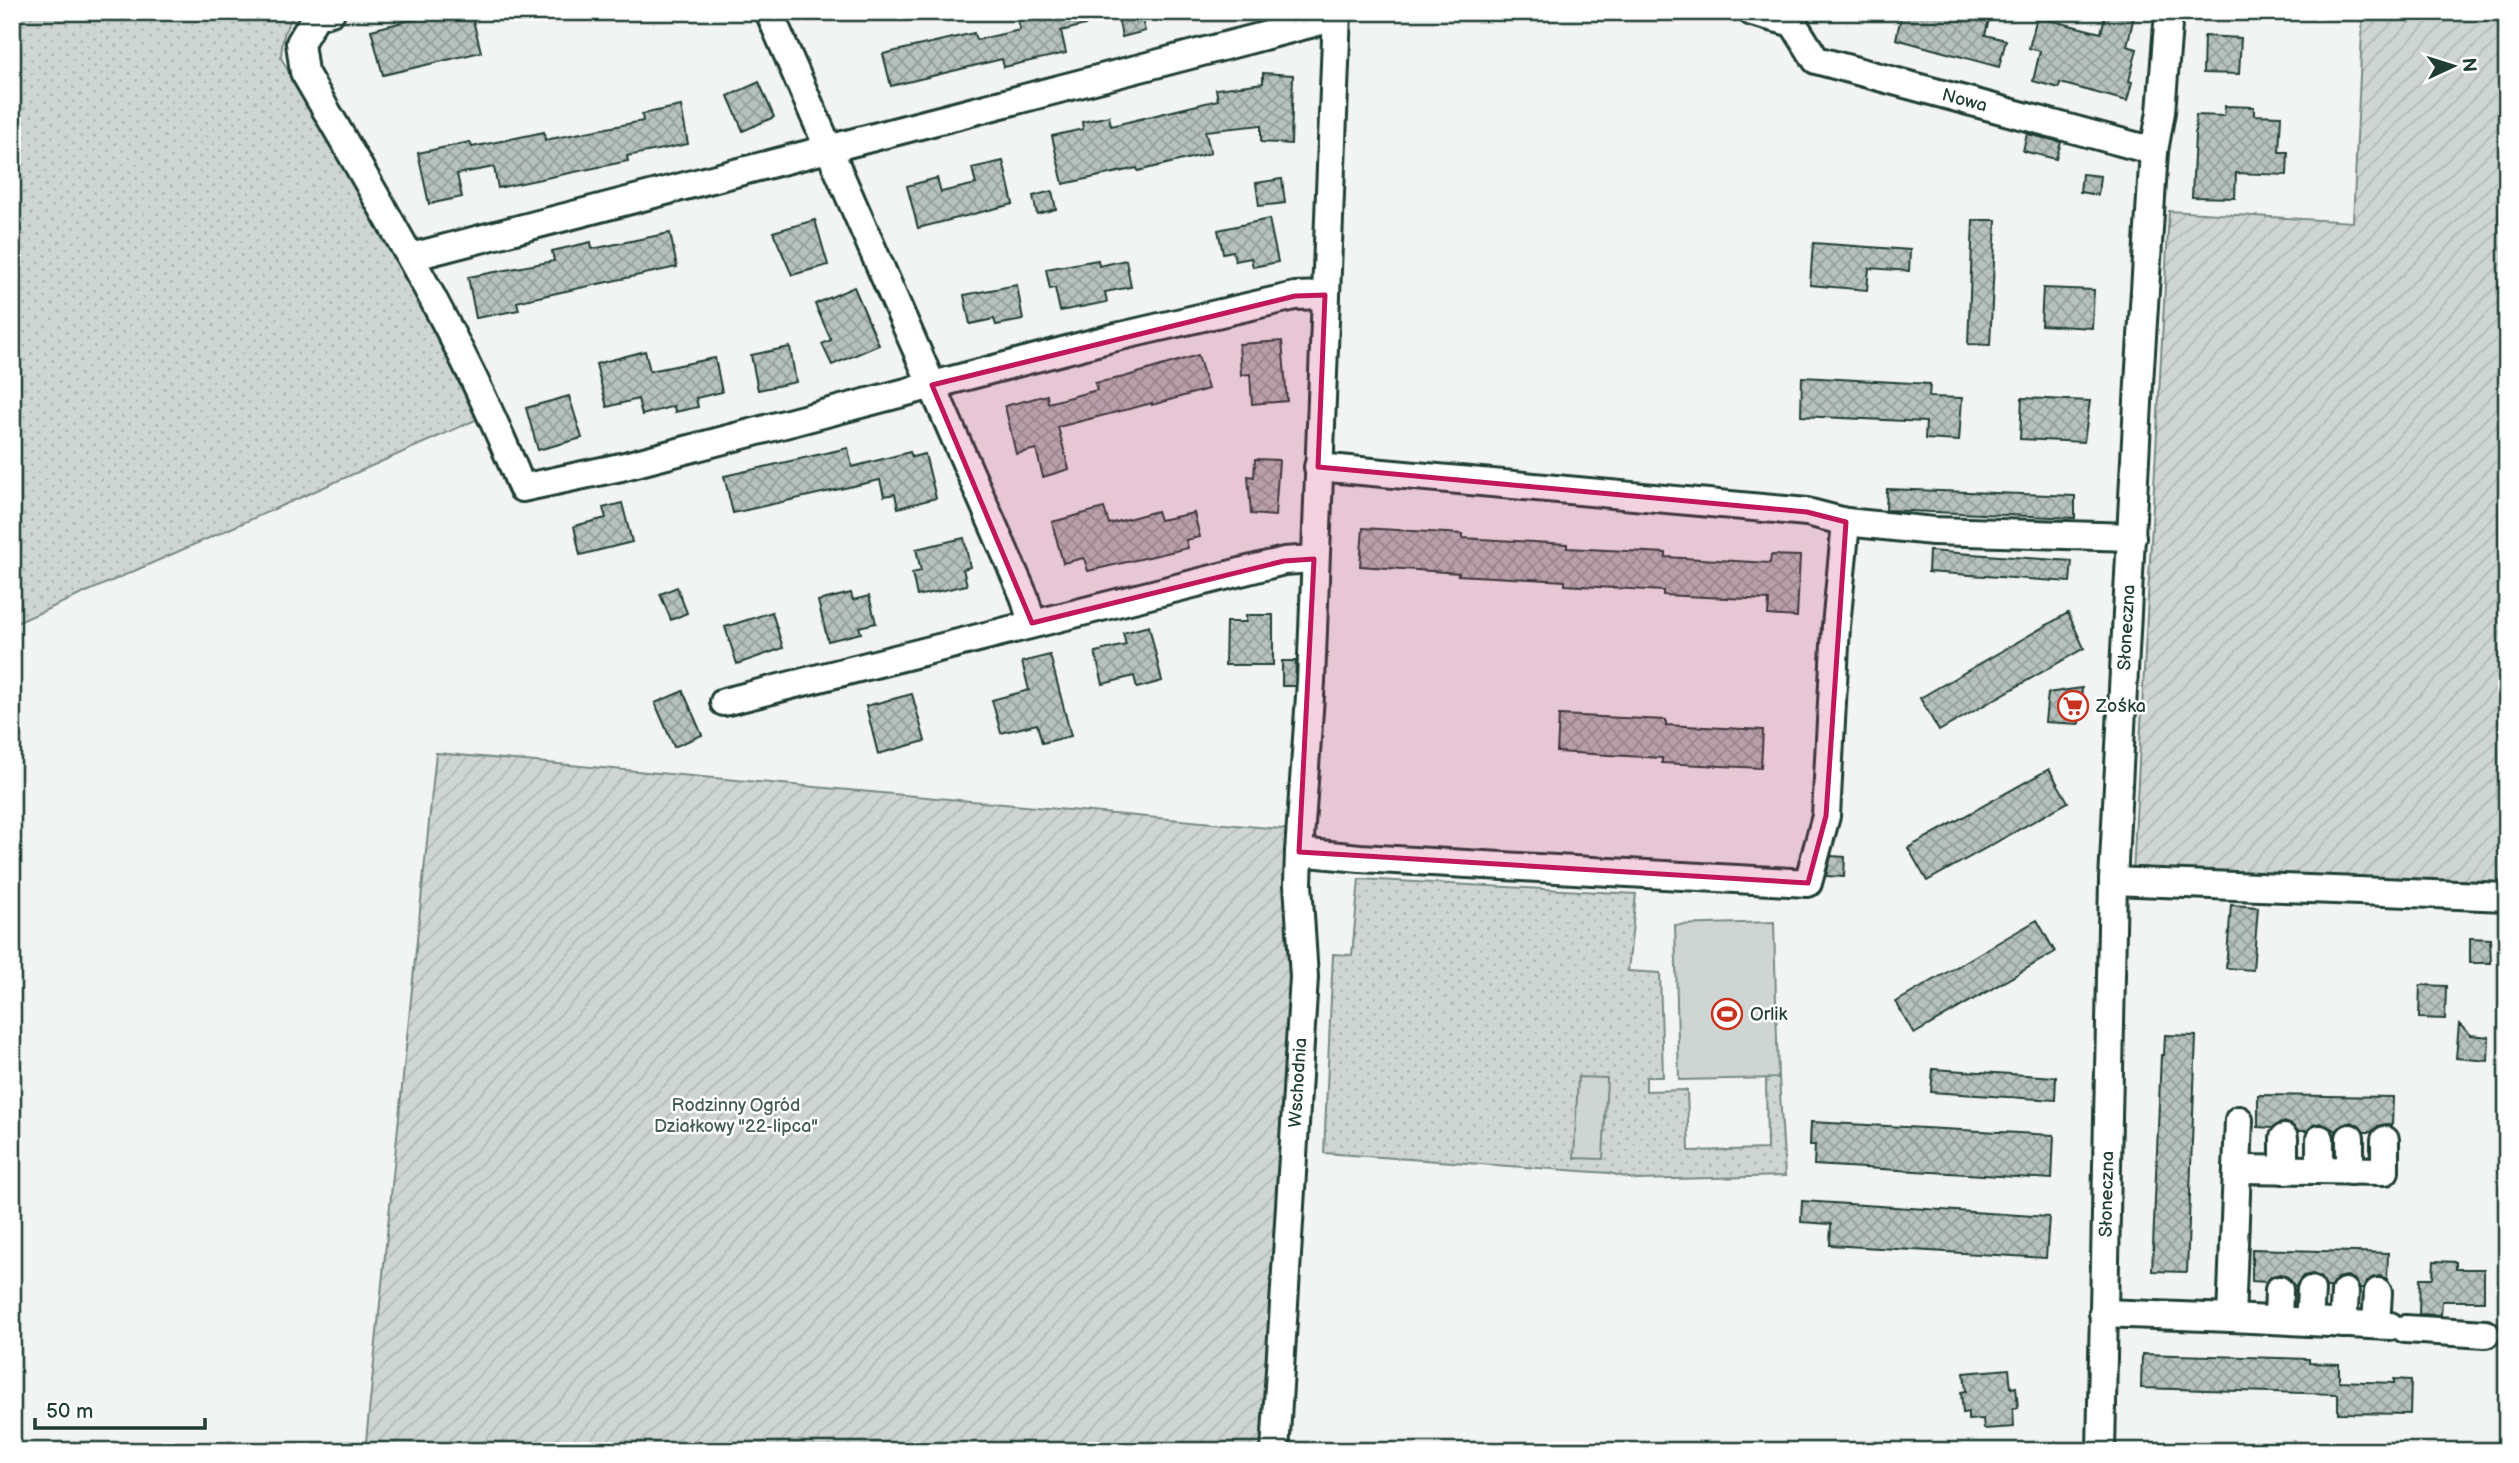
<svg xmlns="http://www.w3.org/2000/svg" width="2519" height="1463" viewBox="0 0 2519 1463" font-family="'Balsamiq Sans',sans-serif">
	<defs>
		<pattern id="grass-dots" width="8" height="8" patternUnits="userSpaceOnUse" patternTransform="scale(1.75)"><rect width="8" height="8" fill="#ced5d3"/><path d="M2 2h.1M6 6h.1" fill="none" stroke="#b0b8b6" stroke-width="1.8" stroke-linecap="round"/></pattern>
		<pattern id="garden-furrows" width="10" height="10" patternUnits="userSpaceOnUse" patternTransform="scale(1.75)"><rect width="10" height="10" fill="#ced5d3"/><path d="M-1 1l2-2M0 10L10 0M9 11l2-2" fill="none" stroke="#b0b8b6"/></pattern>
		<pattern id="building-cross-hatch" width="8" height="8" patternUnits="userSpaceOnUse" patternTransform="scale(1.75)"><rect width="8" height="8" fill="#b7c1bd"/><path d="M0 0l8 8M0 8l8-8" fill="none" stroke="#949e9a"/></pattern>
	</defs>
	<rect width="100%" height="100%" fill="#f2f3f3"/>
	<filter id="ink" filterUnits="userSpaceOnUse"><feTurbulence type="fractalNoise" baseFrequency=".0143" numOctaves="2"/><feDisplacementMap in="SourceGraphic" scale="14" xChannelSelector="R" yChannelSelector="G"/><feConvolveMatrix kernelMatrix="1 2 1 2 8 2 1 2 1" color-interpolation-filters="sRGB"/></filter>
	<g filter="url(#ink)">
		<path fill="url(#grass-dots)" stroke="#768984" stroke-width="2" d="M12,12H299C284,23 282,40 281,58L394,254L480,418L12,625Z
			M1359,879L1636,894L1628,971L1660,973L1663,1077H1646V1091L1687,1090L1689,1151L1767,1149L1766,1078L1779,1077L1785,1176L1637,1180L1609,1173L1324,1153L1333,954L1352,955Z"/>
		<path fill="url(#garden-furrows)" stroke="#768984" stroke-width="2" d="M2363,12H2507V885L2133,873L2169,211L2353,222Z
			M436,753L1303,831L1264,1451H365Z"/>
		<path fill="#ced5d3" stroke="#768984" stroke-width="2" d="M1774,922L1778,1078L1679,1080L1675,925Z
			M1578,1077L1607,1078L1603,1159L1574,1158Z"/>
		<path fill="url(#building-cross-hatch)" stroke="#1f3d34" stroke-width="2" d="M443,12H471L481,52L383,75L371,30Z
			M1016,12H1108L1109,19L1061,31L1066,53L1004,67L1002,59L891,86L883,54L974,33L976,40L1020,30Z
			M1117,12H1140L1145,31L1122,37Z
			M1902,12H1991L1985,35L2006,40L1999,67L1896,39Z
			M2106,12H2135L2127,46L2137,49L2129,81L2132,82L2127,101L2060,83L2059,88L2033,81L2040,51L2029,48L2037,17L2101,33Z
			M2204,36L2241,38L2239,74L2203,73Z
			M1263,73L1293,75L1291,144L1261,142V125L1205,131L1211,153L1138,171L1137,168L1063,184L1052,136L1083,129L1082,122L1109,116L1111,126L1218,100L1216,89L1263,83Z
			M759,82L774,117L743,131L728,96Z
			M681,106L688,144L627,156L628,161L498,188L494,167L457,174L462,197L429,204L418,153L470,142L472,147L544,132L545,140L643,121L642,114Z
			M2225,106L2254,107V115L2281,116L2279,152H2288L2287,175L2236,173L2235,198L2192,197L2196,115L2224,116Z
			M2027,134L2061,142L2056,159L2023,151Z
			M1003,161L1013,204L918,228L907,186L937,178L941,192L976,184L972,168Z
			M2082,174L2100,176L2098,195L2080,192Z
			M1282,179L1285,203L1259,206L1256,183Z
			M1052,191L1056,209L1037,214L1033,196Z
			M1269,219L1278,262L1253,267L1251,258L1235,261L1233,251L1223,253L1218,230Z
			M815,220L828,265L792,275L773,232Z
			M1973,220H1996L1990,345L1968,344Z
			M670,233L677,267L529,299L517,302L519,310L476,318L468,277L554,261L552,251L591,242L592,249Z
			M1813,243L1910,250L1909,271L1869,268L1867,290L1810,285Z
			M1098,260L1099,266L1126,260L1131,287L1105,292L1107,302L1060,311L1055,288L1050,289L1046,269Z
			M1017,285L1023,320L996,325L994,319L970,324L964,295Z
			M854,287L879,345L832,365L822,344L831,340L815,304Z
			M2043,288L2094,290L2092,328L2041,325Z
			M1282,341L1287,401L1252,404L1250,374L1241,375L1239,344Z
			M790,347L796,382L758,390L751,355Z
			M645,351L650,371L715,358L722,392L696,398L698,407L675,412L674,406L642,415L638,399L607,407L596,364Z
			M1198,355L1208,389L1152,405V403L1058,427L1069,469L1043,477L1036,449L1016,454L1005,406L1047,395L1048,403L1097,390L1095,383L1124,377Z
			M1802,377L1930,384L1929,397L1962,398L1959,441L1925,439L1926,422L1801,416Z
			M569,396L582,438L538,450L526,408Z
			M2022,398L2090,401L2084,442L2020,439Z
			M848,448L852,467L910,452L912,457L925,454L936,498L898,508L895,494L884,496L880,480L733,513L724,476Z
			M1255,459L1279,460L1275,516L1251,514L1248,476L1254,477Z
			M1887,489L2075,496V518L1886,510Z
			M622,503L632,542L580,555L574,526L606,518L603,508Z
			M1104,508L1109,524L1157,511L1160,520L1194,513L1200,537L1186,540L1188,548L1088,571L1084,558L1063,563L1052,522Z
			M1363,528L1462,534V538L1567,544V548L1666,553V557L1770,563L1771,555L1800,556L1797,617L1768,615L1769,600L1663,595V591L1565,585V581L1458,575L1459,573L1360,566Z
			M964,538L970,567L963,569L967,585L917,596L912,573L921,571L916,549Z
			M1929,551L2072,561L2070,582L1928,572Z
			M677,587L687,613L671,620L660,594Z
			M851,593L853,600L869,596L876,623L859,627L861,633L828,641L818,601Z
			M772,612L783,648L737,664L725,627Z
			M2068,613L2084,648L1939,731L1920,698Z
			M1246,615H1273V665H1225L1226,622H1246Z
			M1149,626L1162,681L1137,688L1134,676L1103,684L1095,652L1126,645L1123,633Z
			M1050,655L1071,736L1042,743L1037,724L1001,733L992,700L1029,690L1022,662Z
			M1282,661H1296L1295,686H1282Z
			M2082,688L2079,724L2045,722L2048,693Z
			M683,691L702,735L674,747L655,703Z
			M912,694L925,741L878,754L866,706Z
			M1559,715L1666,720V725L1763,730L1761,768L1662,763V758L1557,752Z
			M2049,769L2068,802L1927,881L1908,848Z
			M1831,856L1845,857L1844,877L1826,876Z
			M2231,905L2258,907L2253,970L2226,968Z
			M2037,920L2055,952L1914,1034L1896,1002Z
			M2470,938L2490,939L2491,963H2470Z
			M2420,985L2446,986L2445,1019L2419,1018Z
			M2459,1024L2471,1035L2489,1037L2488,1061L2456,1058Z
			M2165,1035L2196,1036L2187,1272L2152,1271L2161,1055H2164Z
			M1933,1069L2056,1077L2055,1100L1931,1092Z
			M2258,1095L2393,1097L2392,1126L2386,1124L2378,1126L2371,1132H2364L2358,1125L2351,1122L2342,1125L2336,1131L2321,1123L2313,1125L2307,1131H2298L2292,1125L2285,1122L2273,1128L2258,1127Z
			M1811,1122L2054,1135L2052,1179L1814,1165L1815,1145H1810Z
			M1802,1201L2049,1217L2046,1258L1830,1245L1831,1224L1801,1222Z
			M2252,1249L2388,1253L2387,1279L2380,1276L2372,1278L2363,1288H2360L2354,1279L2347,1276L2337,1278L2331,1287H2326L2320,1277L2313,1274L2303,1276L2296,1286H2294L2288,1277L2280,1274L2272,1276L2266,1282L2252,1281Z
			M2434,1261L2456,1262V1269H2484V1301H2442L2441,1315L2419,1314L2420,1278H2433Z
			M2142,1354L2309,1359V1363L2339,1364V1381L2394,1383V1379L2411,1380L2410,1414L2338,1413V1394L2141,1388Z
			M2009,1369L2011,1388L2016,1387L2018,1408H2013L2014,1427L1984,1429L1983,1419L1968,1420V1412L1963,1413L1961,1392L1966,1391L1964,1373Z"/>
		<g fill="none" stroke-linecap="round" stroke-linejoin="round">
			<g stroke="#1f3d34" stroke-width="32">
				<g id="minor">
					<path d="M331,12L316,16L300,43L304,72C382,207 464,342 522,488L621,467L1112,338L1295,296L1325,295"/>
					<path d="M769,12L1024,596L1032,623"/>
					<path id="s1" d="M1752,12L1793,23L1816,60L2154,151"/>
					<path d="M411,257L1337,17"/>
					<path d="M1318,467L1807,512L1846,522"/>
					<path d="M724,702L1284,561L1314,559"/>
					<path d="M1299,852L1360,858L1808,883L1826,816L1836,626L1846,522L1933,531L2132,537"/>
					<path d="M2113,881L2507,897"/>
					<path d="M2237,1169L2385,1171V1140"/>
					<path d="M2284,1170V1138"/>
					<path d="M2320,1170V1139"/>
					<path d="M2350,1171V1138"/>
					<path d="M2103,1313L2231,1318L2239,1120"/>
					<path d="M2231,1318L2390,1326"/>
					<path d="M2278,1320L2279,1290"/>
					<path d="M2309,1322L2311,1290"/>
					<path d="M2343,1324L2345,1292"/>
					<path d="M2376,1325L2378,1292"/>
					<path d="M2405,1329L2486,1334"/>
					<path id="s2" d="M1275,1451L1304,977L1298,884L1299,852L1311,682L1337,12"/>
					<path id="s3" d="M2101,1451L2113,881L2139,383L2154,151L2161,112L2169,12"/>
				</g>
			</g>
			<use href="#minor" stroke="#fff" stroke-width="26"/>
		</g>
	</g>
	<path fill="#c2185b" fill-opacity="0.2" stroke="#c2185b" stroke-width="5" stroke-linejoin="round" d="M1325,295L1318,467L1807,512L1846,522L1826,816L1808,883L1299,852L1314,559L1284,561L1032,623L932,385L1295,296Z"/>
	<defs>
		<g id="supermarket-ring" transform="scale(1.575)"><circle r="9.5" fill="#fff" stroke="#c8321e" stroke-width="1.5"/><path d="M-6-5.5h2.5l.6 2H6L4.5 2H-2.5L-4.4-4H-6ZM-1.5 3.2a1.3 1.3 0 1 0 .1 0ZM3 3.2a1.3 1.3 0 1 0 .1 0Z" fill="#c8321e"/></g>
		<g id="stadium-ring" transform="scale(1.575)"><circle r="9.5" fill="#fff" stroke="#c8321e" stroke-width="1.5"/><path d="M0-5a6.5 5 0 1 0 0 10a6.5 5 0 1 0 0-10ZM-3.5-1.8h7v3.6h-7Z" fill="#c8321e"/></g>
	</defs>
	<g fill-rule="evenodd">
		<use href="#supermarket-ring" x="2073" y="706"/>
		<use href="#stadium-ring" x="1727" y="1014"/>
	</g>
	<g text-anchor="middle" stroke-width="5" stroke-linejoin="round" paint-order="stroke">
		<g font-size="18" fill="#1f3d34" stroke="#fff">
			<text dy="6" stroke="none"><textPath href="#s1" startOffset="240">Nowa</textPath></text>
			<text dy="6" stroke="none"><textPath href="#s3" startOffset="824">Słoneczna</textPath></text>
			<text dy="6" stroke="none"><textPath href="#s2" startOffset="369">Wschodnia</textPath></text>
			<text dy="6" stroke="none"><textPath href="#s3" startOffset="257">Słoneczna</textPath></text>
		</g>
		<g font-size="18" fill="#1f3d34" stroke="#fff" text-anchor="start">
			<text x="2096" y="712">Zośka</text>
			<text x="1750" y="1020">Orlik</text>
		</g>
		<g font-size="18" fill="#425b54" stroke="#fff">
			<text x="736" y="1111">Rodzinny Ogród<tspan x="736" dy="21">Działkowy "22-lipca"</tspan></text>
		</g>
	</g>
	<rect width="2519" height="1463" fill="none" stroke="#fff" stroke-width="42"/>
	<rect x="21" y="21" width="2477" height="1421" fill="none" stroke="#1f3d34" stroke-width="2.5" filter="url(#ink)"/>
	<g transform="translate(2453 66) rotate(86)" stroke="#ffffff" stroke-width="5" paint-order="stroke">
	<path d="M0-5L12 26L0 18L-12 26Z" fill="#1f3d34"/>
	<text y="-10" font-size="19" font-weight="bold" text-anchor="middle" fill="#1f3d34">N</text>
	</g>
	<path d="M35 1418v10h170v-10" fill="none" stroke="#1f3d34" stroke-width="3.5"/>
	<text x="46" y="1418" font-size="21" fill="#1f3d34" stroke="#ffffff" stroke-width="5" paint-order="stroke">50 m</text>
</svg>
